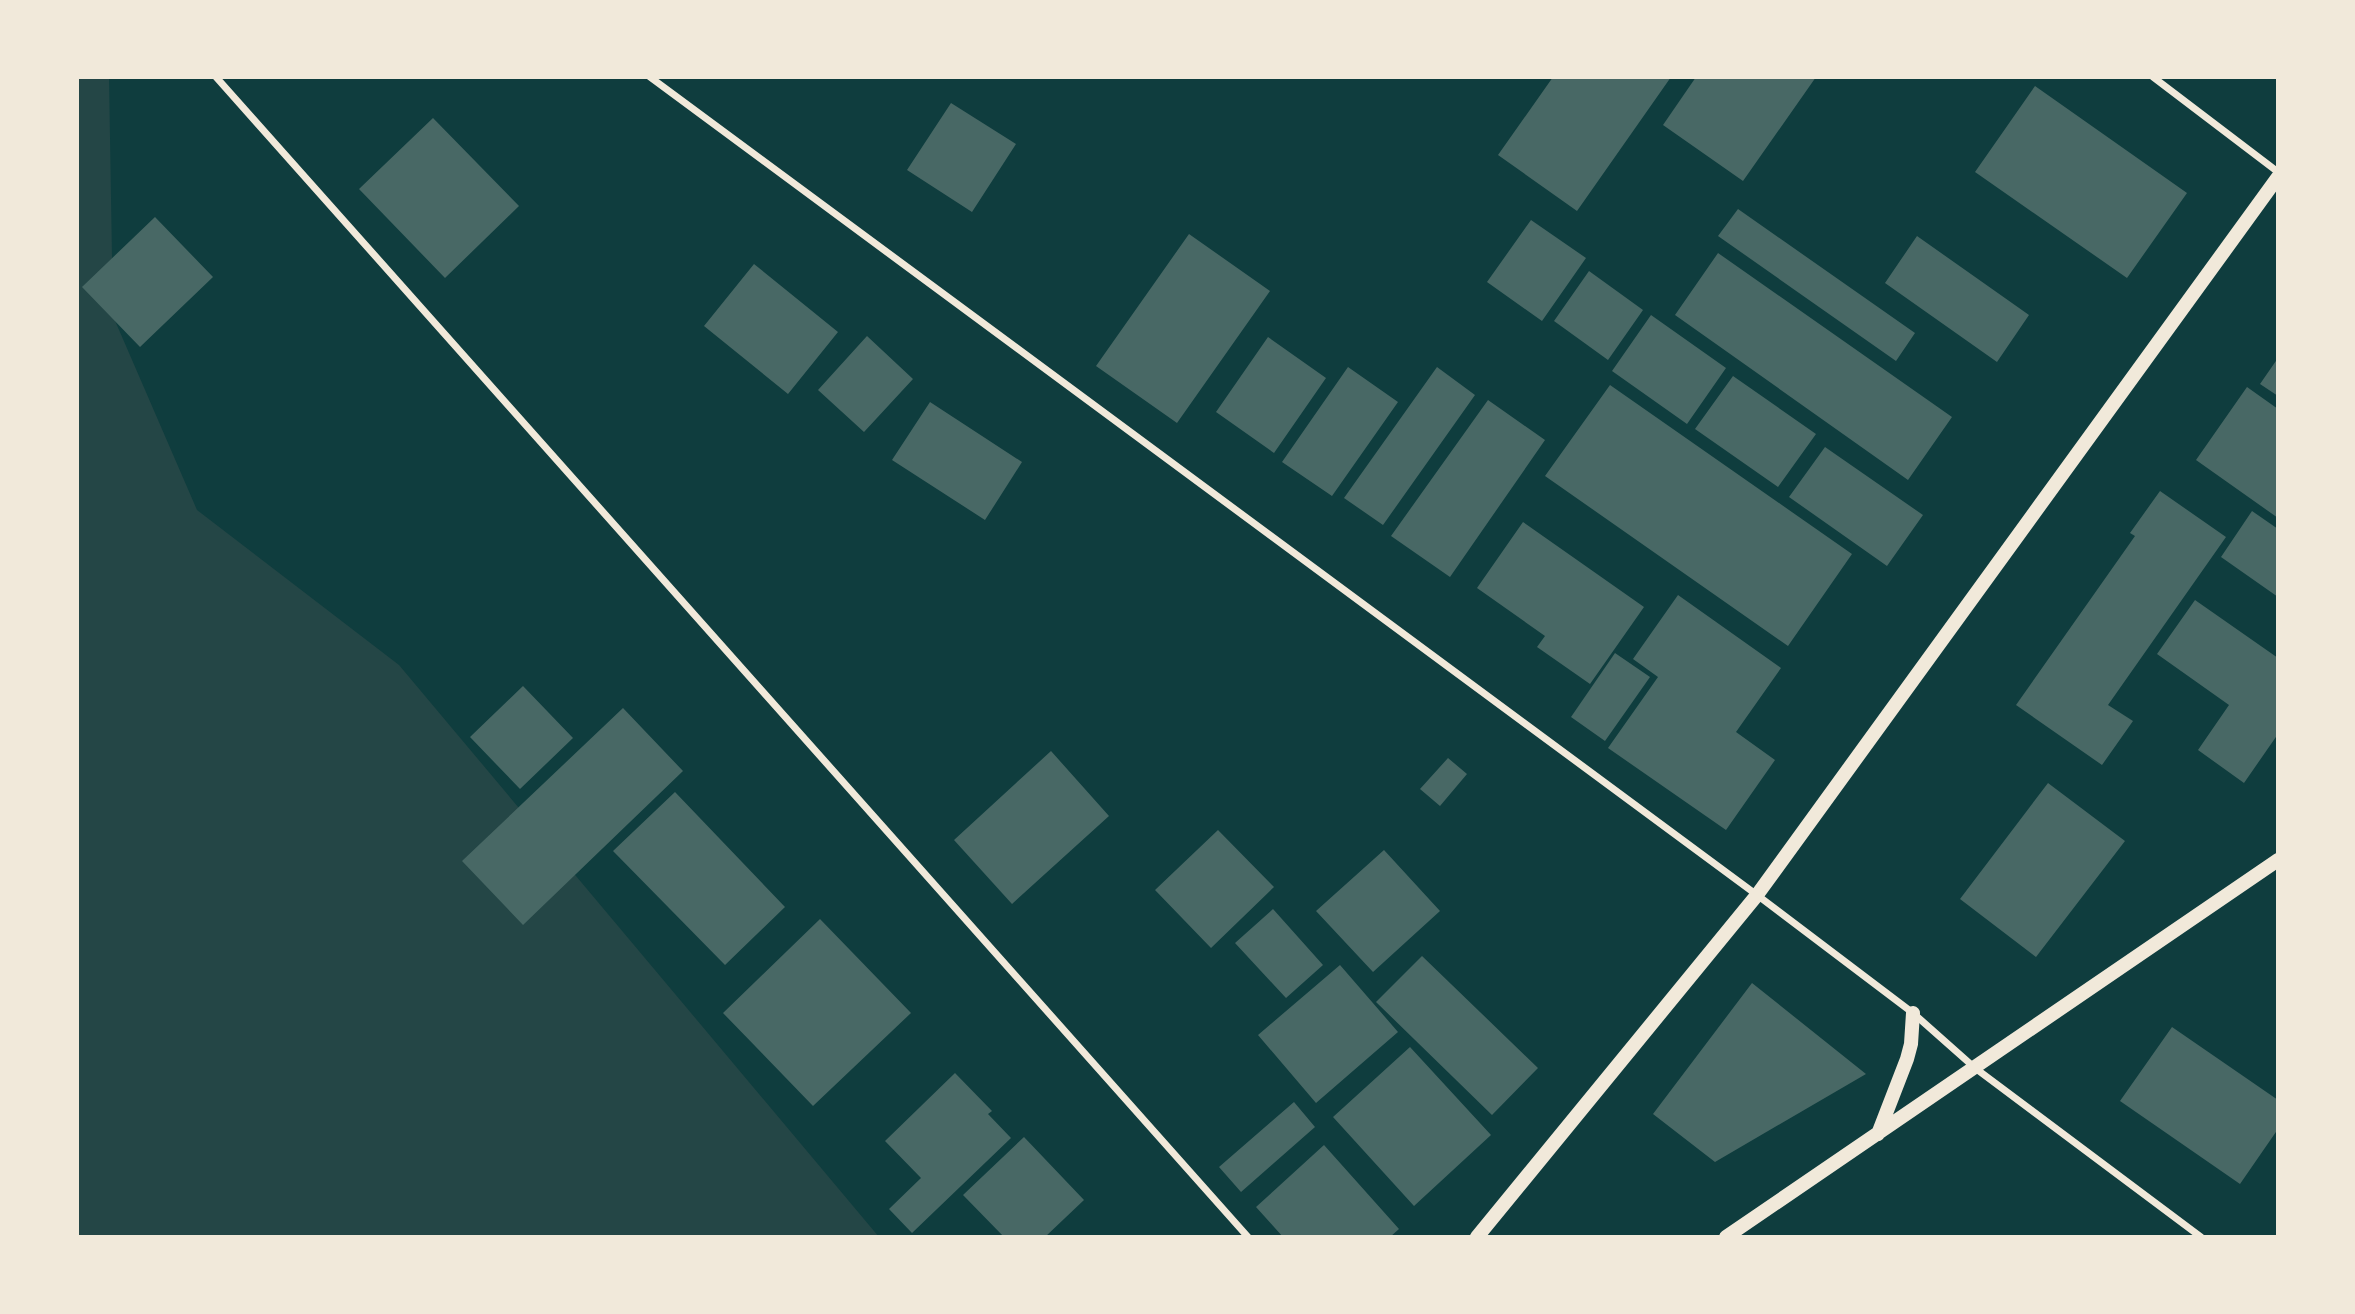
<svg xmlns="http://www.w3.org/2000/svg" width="2355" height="1314" viewBox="0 0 2355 1314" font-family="'Fira Sans Condensed',sans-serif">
	<rect width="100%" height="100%" fill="#0f3d3e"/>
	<path fill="#244646" d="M77,77H109L113,316L197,510L399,665L879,1237H77Z"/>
	<path fill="#486865" d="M1553,77H1671L1577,211L1498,155Z
		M1696,77H1816L1743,181L1663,125Z
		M2035,86L2187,193L2127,278L1975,172Z
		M951,103L1016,144L972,212L907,170Z
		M433,118L519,206L445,278L359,189Z
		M1738,209L1915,333L1896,361L1718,236Z
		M155,217L213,277L140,347L82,287Z
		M1531,220L1586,258L1542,321L1487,282Z
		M1189,234L1270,291L1177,423L1096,366Z
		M1917,236L2029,315L1997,362L1885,283Z
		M1718,253L1952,417L1908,480L1675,315Z
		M754,264L838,332L788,394L704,326Z
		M1589,271L1643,310L1608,360L1554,321Z
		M1651,315L1726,368L1687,424L1612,371Z
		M867,336L913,379L864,432L818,390Z
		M1268,337L1326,378L1274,453L1216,412Z
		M2278,358V396L2260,384Z
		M1348,367L1398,402L1332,496L1282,462Z
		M1437,367L1475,395L1383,525L1344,498Z
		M1733,376L1816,434L1778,487L1695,429Z
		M1610,385L1852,554L1788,646L1545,476Z
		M2247,387L2278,409V518L2196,460Z
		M1488,400L1545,440L1450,577L1391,536Z
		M930,402L1022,462L985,520L892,460Z
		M1825,447L1923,515L1887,566L1789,497Z
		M2160,491L2226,537L2108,705L2133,721L2102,765L2016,705L2135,536L2130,533Z
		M2252,511L2278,529V597L2221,557Z
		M1523,522L1644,607L1590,684L1537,647L1545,636L1477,588Z
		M1678,595L1781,668L1736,732L1775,760L1726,830L1608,748L1658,677L1633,659Z
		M2195,600L2278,658V734L2244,783L2198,750L2229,705L2157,654Z
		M1615,653L1650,677L1605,741L1571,717Z
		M523,686L573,738L520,789L470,737Z
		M623,708L683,771L523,925L462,861Z
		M1051,751L1109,816L1012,904L954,840Z
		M1448,758L1467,774L1440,806L1420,789Z
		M2048,783L2125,841L2036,957L1960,899Z
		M675,792L785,907L725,965L613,851Z
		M1218,830L1274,887L1211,948L1155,890Z
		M1384,850L1440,911L1373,972L1316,911Z
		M1273,909L1323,965L1286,998L1235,943Z
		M820,919L911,1013L813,1106L723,1013Z
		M1422,956L1538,1068L1492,1115L1376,1002Z
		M1340,965L1398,1032L1316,1103L1258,1035Z
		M1752,983L1866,1074L1715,1162L1653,1114Z
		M2172,1027L2278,1100V1129L2240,1184L2120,1101Z
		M1410,1047L1491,1135L1414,1206L1333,1117Z
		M955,1073L992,1111L988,1114L1011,1138L912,1233L889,1209L921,1178L885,1141Z
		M1294,1102L1315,1127L1241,1192L1219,1167Z
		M1024,1137L1084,1200L1045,1237H1004L963,1195Z
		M1324,1145L1399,1229L1390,1237H1283L1256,1207Z"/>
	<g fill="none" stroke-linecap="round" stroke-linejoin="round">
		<path stroke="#f1e9da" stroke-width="7" d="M216,77L1248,1237
			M650,77L1757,895L1913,1013L1975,1068L2201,1237
			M2153,77L2278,172"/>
		<path stroke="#f1e9da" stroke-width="14" d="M1878,1134L1907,1059L1911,1044L1913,1013
			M1477,1237L1757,895L2278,177
			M1726,1237L2278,860"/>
	</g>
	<rect width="2355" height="1314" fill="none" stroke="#f1e9da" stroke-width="158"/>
</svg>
